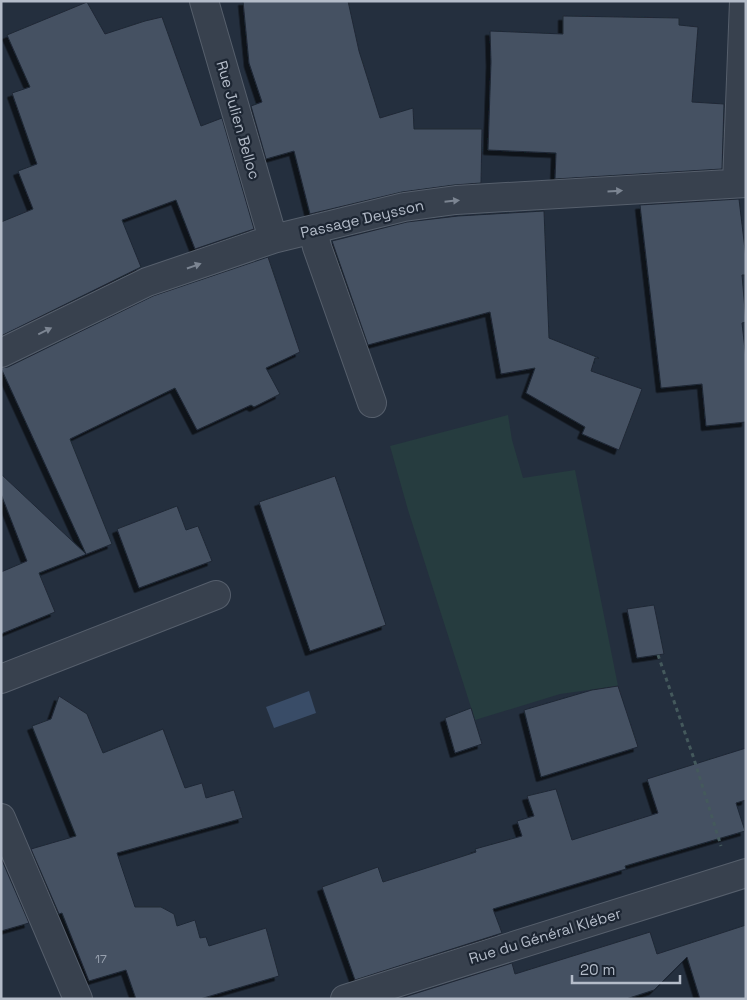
<svg xmlns="http://www.w3.org/2000/svg" width="747" height="1000" viewBox="0 0 747 1000" font-family="'Space Grotesk',sans-serif">
	<defs>
		<filter id="shadow"><feDropShadow dx="-4.5" dy="4.5" stdDeviation="0" flood-color="#0009"/></filter>
	</defs>
	<rect width="100%" height="100%" fill="#242f3e"/>
	<path fill="#263c3f" d="M508,415L512,440L523,478L575,470L618,686L560,694L475,720L408,510L390,446Z"/>
	<path fill="#394c67" d="M309,691L316,713L274,728L266,707Z"/>
	<path fill="#455162" stroke="#1f2835" filter="url(#shadow)" d="M243,1H348L359,51L380,118L413,108L414,129H482L481,183L454,185L402,192L310,214L294,151L266,159L251,106L262,102L249,63Z
		M87,2L105,34L145,21L162,17L201,126L222,118L254,229L195,249L176,200L122,220L141,267L1,336V222L33,209L18,171L37,164L12,93L30,87L7,35Z
		M563,16L679,18V25L698,27L692,102L724,104L722,169L555,179L556,153L488,150L491,62L490,31L563,34Z
		M739,199L746,258V275H742L746,322L742,323L746,359V422L706,426L702,384L661,388L640,205Z
		M544,211L549,338L599,358H595L591,371L642,389L619,450L582,434L585,427L526,393L535,368L501,374L490,312L368,345L332,241L407,222L458,216Z
		M268,257L300,352L266,368L280,394L254,407L251,405L197,430L175,388L70,439L112,544L39,573L55,612L1,634V572L27,561L1,494V474L86,554L1,368L8,367L153,296Z
		M335,476L386,625L310,651L259,502Z
		M177,506L186,530L198,526L212,561L139,588L117,529Z
		M654,605L664,654L637,658L627,609Z
		M618,686L638,747L541,777L524,710L592,690Z
		M59,696L87,714L103,753L163,729L185,788L202,783L206,798L234,790L243,818L117,853L135,907H161L174,914L177,926L195,920L200,938L206,937L209,946L266,928L279,976L200,999H136L126,970L89,981L62,913L59,914L31,849L76,836L32,726L51,719Z
		M471,708L482,744L455,753L445,718Z
		M746,748V800L736,803L745,831L625,866L626,869L493,909L502,933L355,980L322,887L378,867L383,882L476,852L475,849L522,836L517,821L534,816L527,796L556,789L572,840L658,813L647,779Z
		M1,858L29,923L1,931Z
		M746,925V999H700L687,957L654,990L626,999H398L512,963L515,974L650,932L657,954Z"/>
	<g fill="none" stroke-linecap="round" stroke-linejoin="round">
		<g stroke="#565f6c" stroke-width="30">
			<path id="minor" d="M204,1L273,239
				M737,183L744,1
				M313,230L317,247L372,403
				M1,353L147,282L273,239L404,207L456,200L746,183
				M1,679L216,595
				M1,818L78,999
				M345,999L746,873"/>
		</g>
		<path stroke="#44595c" stroke-width="3" stroke-dasharray="4 4" stroke-linecap="butt" d="M658,655L694,759L721,846"/>
		<use href="#minor" stroke="#38414e" stroke-width="28"/>
	</g>
	<defs><path id="oneway-solid" d="M-6-.8H1V-3.2L6.5 0L1 3.2V.8H-6Z" transform="scale(1.25)"/></defs>
	<g fill="#7c8592">
		<use href="#oneway-solid" transform="translate(615 191) rotate(-3)"/>
		<use href="#oneway-solid" transform="translate(452 201) rotate(-6)"/>
		<use href="#oneway-solid" transform="translate(194 266) rotate(-19)"/>
		<use href="#oneway-solid" transform="translate(45 331) rotate(-26)"/>
	</g>
	<g text-anchor="middle" stroke-width="4.5" stroke-linejoin="round" paint-order="stroke">
		<g font-size="12" fill="#98a1af">
			<text x="101" y="963">17</text>
		</g>
		<g font-size="15" fill="#b4bcc9" stroke="#1d2633">
			<text transform="translate(238 120) rotate(74)" y="5">Rue Julien Belloc</text>
			<text transform="translate(362 219) rotate(-13)" y="5">Passage Deysson</text>
			<text transform="translate(545 936) rotate(-17)" y="5">Rue du Général Kléber</text>
		</g>
	</g>
	<rect width="747" height="1000" fill="none" stroke="#b4bcc9" stroke-width="5"/>
	<path d="M572 975v8h108v-8" fill="none" stroke="#b4bcc9" stroke-width="2.5"/>
	<text x="580" y="975" font-size="15" fill="#b4bcc9" stroke="#1d2633" stroke-width="4" paint-order="stroke">20 m</text>
</svg>
